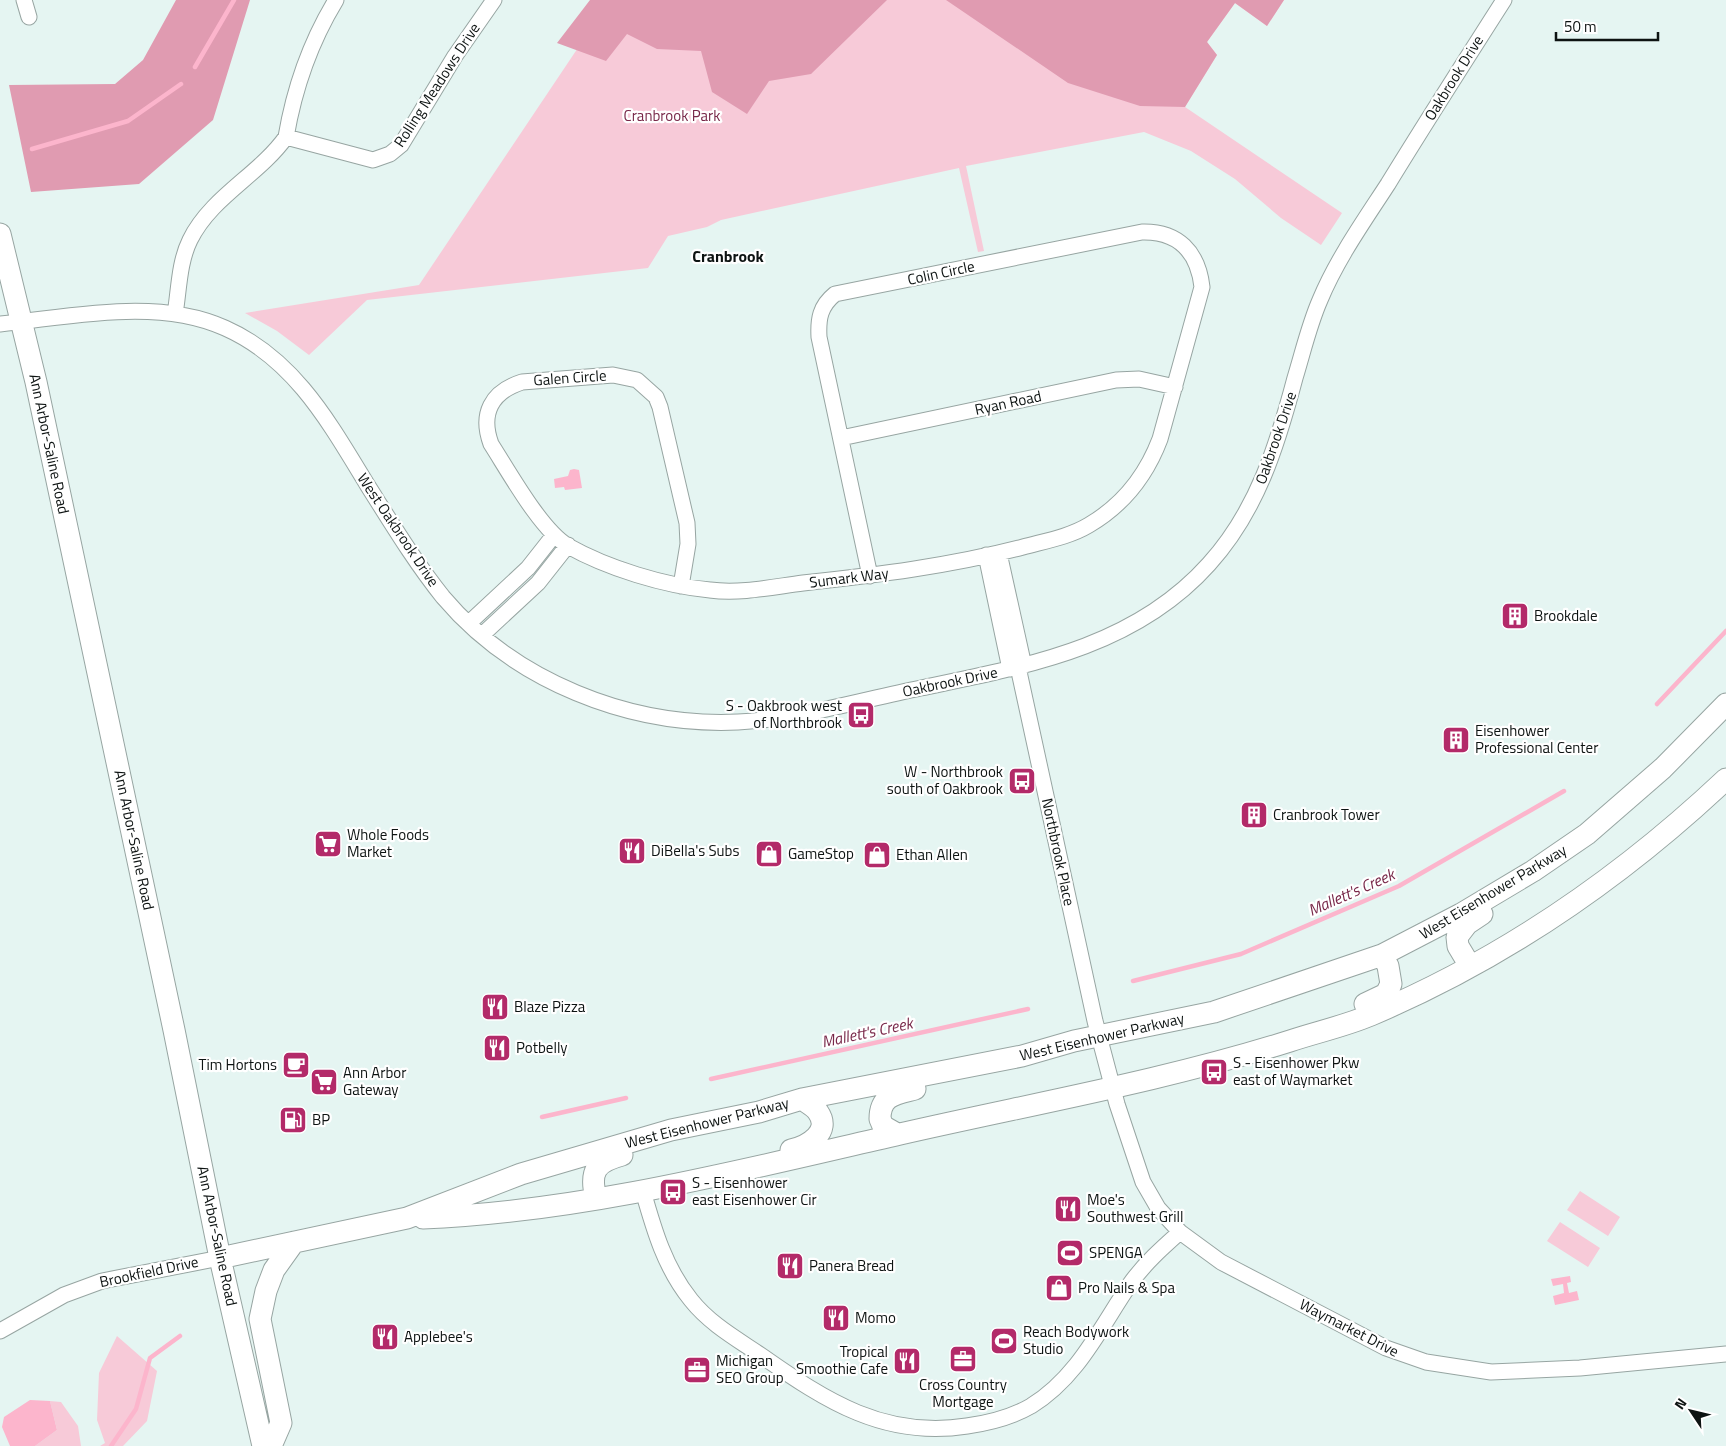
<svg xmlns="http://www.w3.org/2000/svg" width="1726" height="1446" viewBox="0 0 1726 1446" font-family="'Titillium Web',sans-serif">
	<rect width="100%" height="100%" fill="#e5f5f2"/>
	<path fill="#f7cad8" d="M610,0H1284L1267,26L1235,3L1207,42L1217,55L1185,107L1342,213L1321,245L1281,218L1235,179L1191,151L1144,132L966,166L984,251L978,252L959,168L721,220L707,227L668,236L648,268L367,300L309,355L277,331L245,313L419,285Z
		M1580,1191L1620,1217L1608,1236L1567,1210Z
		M1560,1222L1600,1248L1588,1267L1547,1241Z
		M117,1336L157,1371L147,1421L123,1446H100L105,1443L97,1420L99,1373Z
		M50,1401L61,1402L78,1426L81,1446H35L57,1430Z"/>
	<path fill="#e09bb1" d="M176,0H250L213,120L139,184L31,192L9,85L115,84L143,60Z
		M590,0H887L811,74L769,81L747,114L712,92L701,51L657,49L627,34L606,61L557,43Z
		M946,0H1284L1267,26L1235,3L1207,42L1217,55L1185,107L1140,106L1068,83Z"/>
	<path fill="#fcb5cc" d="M574,469L579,470L582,488L565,490L564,487L555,488L554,479L568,476L570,470Z
		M1570,1276L1571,1282L1567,1283L1569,1293L1577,1291L1579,1300L1555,1305L1553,1296L1564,1293L1563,1284L1553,1286L1551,1279Z
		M30,1400L50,1401L57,1430L35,1446H10L2,1427L4,1417Z"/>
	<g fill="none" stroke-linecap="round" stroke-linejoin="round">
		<path stroke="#fcb5cc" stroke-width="4.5" d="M195,67L234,0
			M32,149L128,121L181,84
			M1657,704L1726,631
			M1133,981L1241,954L1399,886L1564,791
			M711,1079L1028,1009
			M542,1117L626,1098
			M111,1446L136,1409L150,1358L180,1336"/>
		<g stroke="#97a5a2" stroke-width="17">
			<path id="minor" d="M24,0L29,17
				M336,0C311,41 294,90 286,137L373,160L390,154L401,145L455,56L494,0
				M175,314C179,290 179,262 190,240C211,197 259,175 286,137
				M0,324C71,317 157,297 225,328C295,359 330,424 368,486C392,524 415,562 443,597C514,681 629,727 738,722C799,719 861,700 921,688C1026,666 1134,648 1209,564C1257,511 1277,446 1295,378C1303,352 1309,325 1320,300C1337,259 1364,221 1388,184C1426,122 1465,61 1504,0
				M841,438L1116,380L1139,379L1175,387
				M999,553L1024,666
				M986,555L1010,669
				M681,586L688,544L687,523L660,407L656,397L637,380L613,375L522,382C491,392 480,414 491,444C509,472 541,530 568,546C607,568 665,586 710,590C740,594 772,587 803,583C877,575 950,566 1023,547C1045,541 1069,537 1089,525C1123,505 1146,476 1160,439L1202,287C1198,252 1178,231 1142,232L835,294C820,306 818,319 819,337L870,576
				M469,623L528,568L554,535
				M482,635L538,583L568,545
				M1018,667L1095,1021L1117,1104L1143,1182L1158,1208L1180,1232L1221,1262L1386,1348L1426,1362L1491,1372L1580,1368L1726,1354
				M643,1191C654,1230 665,1268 691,1300C710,1324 737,1339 762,1356C826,1401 885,1439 967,1426C988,1423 1012,1417 1031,1406C1078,1377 1100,1328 1130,1284C1144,1264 1162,1248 1180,1232
				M0,1331L64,1295L102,1281L220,1258"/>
		</g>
		<g stroke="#97a5a2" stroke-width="23">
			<path id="secondary" d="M0,234L36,382L174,1030L220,1258L263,1446
				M1470,966L1458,946L1457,937L1467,924L1482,914
				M1365,1004L1386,994L1391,984L1388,966L1382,955
				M897,1134L883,1126L880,1119C880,1095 896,1094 915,1089
				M791,1150C808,1146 832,1132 818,1112C815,1107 807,1103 802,1099
				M596,1198C589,1171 596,1162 622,1155
				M423,1218C581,1212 747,1169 900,1134C1031,1104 1163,1081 1290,1041C1317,1032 1345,1026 1371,1015C1503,959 1622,877 1726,779
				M220,1258L407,1218L521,1174L671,1130L759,1112L802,1099L1022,1056L1074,1041L1214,1012L1382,955L1461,914L1533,871L1587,834L1663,768L1726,704
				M271,1446L281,1423L260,1319L266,1291L274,1270L294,1242"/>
		</g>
		<use href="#minor" stroke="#fff" stroke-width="15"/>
		<use href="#secondary" stroke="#fff" stroke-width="21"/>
	</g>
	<defs>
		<g id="building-square" transform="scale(1.4375)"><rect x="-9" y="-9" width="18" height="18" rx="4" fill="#b32a69" stroke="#fff"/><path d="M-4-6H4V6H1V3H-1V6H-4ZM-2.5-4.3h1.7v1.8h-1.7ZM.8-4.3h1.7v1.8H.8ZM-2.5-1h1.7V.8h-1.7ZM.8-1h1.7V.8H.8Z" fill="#fff"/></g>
		<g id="bus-square" transform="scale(1.4375)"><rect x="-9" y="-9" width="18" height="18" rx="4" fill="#b32a69" stroke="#fff"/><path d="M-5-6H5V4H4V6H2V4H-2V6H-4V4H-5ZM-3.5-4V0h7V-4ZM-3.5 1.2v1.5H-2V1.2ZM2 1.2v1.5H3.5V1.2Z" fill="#fff"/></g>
		<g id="supermarket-square" transform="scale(1.4375)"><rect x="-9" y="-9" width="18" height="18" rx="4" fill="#b32a69" stroke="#fff"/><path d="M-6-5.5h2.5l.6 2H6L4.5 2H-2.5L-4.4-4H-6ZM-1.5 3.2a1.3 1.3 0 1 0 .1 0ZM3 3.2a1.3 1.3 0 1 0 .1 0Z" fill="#fff"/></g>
		<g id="restaurant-square" transform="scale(1.4375)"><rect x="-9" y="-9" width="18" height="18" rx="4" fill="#b32a69" stroke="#fff"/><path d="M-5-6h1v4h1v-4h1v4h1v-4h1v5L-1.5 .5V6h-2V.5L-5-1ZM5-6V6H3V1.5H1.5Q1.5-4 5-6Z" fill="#fff"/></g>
		<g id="shop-square" transform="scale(1.4375)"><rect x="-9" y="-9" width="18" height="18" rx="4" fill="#b32a69" stroke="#fff"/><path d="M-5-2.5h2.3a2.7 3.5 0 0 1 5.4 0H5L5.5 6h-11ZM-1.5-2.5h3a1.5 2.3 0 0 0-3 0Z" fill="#fff"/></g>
		<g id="cafe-square" transform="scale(1.4375)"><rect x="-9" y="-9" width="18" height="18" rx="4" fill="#b32a69" stroke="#fff"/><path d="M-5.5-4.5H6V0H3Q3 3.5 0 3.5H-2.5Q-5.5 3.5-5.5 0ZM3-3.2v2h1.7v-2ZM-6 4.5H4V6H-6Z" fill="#fff"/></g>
		<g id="fuel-square" transform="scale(1.4375)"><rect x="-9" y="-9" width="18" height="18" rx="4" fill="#b32a69" stroke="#fff"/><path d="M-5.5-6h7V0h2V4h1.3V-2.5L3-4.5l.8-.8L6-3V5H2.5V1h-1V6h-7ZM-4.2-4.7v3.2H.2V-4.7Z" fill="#fff"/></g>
		<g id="stadium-square" transform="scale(1.4375)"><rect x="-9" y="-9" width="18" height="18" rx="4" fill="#b32a69" stroke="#fff"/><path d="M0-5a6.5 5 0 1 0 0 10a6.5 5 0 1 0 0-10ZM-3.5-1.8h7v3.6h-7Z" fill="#fff"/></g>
		<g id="office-square" transform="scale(1.4375)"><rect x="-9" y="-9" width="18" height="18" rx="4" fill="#b32a69" stroke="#fff"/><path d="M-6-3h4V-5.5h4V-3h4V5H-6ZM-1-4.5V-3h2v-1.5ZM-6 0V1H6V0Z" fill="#fff"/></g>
	</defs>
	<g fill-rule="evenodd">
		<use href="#building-square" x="1515" y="616"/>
		<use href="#bus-square" x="861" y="715"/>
		<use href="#building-square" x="1456" y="740"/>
		<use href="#bus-square" x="1022" y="781"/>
		<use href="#building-square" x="1254" y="815"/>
		<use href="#supermarket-square" x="328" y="844"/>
		<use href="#restaurant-square" x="632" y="851"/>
		<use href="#shop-square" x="769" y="854"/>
		<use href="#shop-square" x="877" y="855"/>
		<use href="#restaurant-square" x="495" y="1007"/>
		<use href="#restaurant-square" x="497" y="1048"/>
		<use href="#cafe-square" x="296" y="1065"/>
		<use href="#bus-square" x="1214" y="1072"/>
		<use href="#supermarket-square" x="324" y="1082"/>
		<use href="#fuel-square" x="293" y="1120"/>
		<use href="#bus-square" x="673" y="1192"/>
		<use href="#restaurant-square" x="1068" y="1209"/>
		<use href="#stadium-square" x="1070" y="1253"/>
		<use href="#restaurant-square" x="790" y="1266"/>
		<use href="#shop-square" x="1059" y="1288"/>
		<use href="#restaurant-square" x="836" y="1318"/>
		<use href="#restaurant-square" x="385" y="1337"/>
		<use href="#stadium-square" x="1004" y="1341"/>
		<use href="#office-square" x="963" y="1359"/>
		<use href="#restaurant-square" x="907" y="1361"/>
		<use href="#office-square" x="697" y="1370"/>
	</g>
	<g text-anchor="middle" stroke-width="4.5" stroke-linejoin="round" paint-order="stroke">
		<g font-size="15" fill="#0d1312" stroke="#fff">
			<text transform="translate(1454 78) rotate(-58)" y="5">Oakbrook Drive</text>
			<text transform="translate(437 85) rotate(-57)" y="5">Rolling Meadows Drive</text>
			<text transform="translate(941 273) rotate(-12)" y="5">Colin Circle</text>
			<text transform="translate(570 378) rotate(-4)" y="5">Galen Circle</text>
			<text transform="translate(1008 403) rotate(-12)" y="5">Ryan Road</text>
			<text transform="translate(1276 438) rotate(-71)" y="5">Oakbrook Drive</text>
			<text transform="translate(49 444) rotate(78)" y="5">Ann Arbor-Saline Road</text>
			<text transform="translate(398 530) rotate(56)" y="5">West Oakbrook Drive</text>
			<text transform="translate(849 578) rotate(-7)" y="5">Sumark Way</text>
			<text transform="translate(950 682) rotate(-12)" y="5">Oakbrook Drive</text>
			<text transform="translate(134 840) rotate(78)" y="5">Ann Arbor-Saline Road</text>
			<text transform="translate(1058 852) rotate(78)" y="5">Northbrook Place</text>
			<text transform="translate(1493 892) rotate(-31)" y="5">West Eisenhower Parkway</text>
			<text transform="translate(1102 1037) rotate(-13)" y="5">West Eisenhower Parkway</text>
			<text transform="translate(707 1123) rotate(-14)" y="5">West Eisenhower Parkway</text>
			<text transform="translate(217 1236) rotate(78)" y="5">Ann Arbor-Saline Road</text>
			<text transform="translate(149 1272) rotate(-12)" y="5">Brookfield Drive</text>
			<text transform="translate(1349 1328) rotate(27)" y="5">Waymarket Drive</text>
		</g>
		<g font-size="15" fill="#782849" stroke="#fff">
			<text x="672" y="121">Cranbrook Park</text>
		</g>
		<g font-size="15" fill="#0d1312" stroke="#fff" text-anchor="start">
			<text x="1534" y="621">Brookdale</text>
			<text x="842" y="711" text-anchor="end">S - Oakbrook west<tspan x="842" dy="17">of Northbrook</tspan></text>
			<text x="1475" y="736">Eisenhower<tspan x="1475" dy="17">Professional Center</tspan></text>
			<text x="1003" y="777" text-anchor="end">W - Northbrook<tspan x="1003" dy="17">south of Oakbrook</tspan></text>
			<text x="1273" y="820">Cranbrook Tower</text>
			<text x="347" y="840">Whole Foods<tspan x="347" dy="17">Market</tspan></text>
			<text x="651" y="856">DiBella's Subs</text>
			<text x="788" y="859">GameStop</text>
			<text x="896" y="860">Ethan Allen</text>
			<text x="514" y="1012">Blaze Pizza</text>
			<text x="516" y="1053">Potbelly</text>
			<text x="1233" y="1068">S - Eisenhower Pkw<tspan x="1233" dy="17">east of Waymarket</tspan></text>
			<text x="277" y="1070" text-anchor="end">Tim Hortons</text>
			<text x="343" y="1078">Ann Arbor<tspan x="343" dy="17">Gateway</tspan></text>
			<text x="312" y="1125">BP</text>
			<text x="692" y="1188">S - Eisenhower<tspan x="692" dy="17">east Eisenhower Cir</tspan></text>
			<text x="1087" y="1205">Moe's<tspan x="1087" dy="17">Southwest Grill</tspan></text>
			<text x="1089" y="1258">SPENGA</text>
			<text x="809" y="1271">Panera Bread</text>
			<text x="1078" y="1293">Pro Nails &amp; Spa</text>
			<text x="855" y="1323">Momo</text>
			<text x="1023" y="1337">Reach Bodywork<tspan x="1023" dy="17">Studio</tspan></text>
			<text x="404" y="1342">Applebee's</text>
			<text x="888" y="1357" text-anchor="end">Tropical<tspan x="888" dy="17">Smoothie Cafe</tspan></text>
			<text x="716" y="1366">Michigan<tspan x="716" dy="17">SEO Group</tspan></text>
			<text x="963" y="1390" text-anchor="middle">Cross Country<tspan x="963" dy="17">Mortgage</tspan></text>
		</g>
		<g font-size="16" font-weight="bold" fill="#0d1312" stroke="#fff">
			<text x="728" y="262">Cranbrook</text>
		</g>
		<g font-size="16" font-style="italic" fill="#782849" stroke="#fff">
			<text transform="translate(1351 892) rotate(-24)" y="6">Mallett's Creek</text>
			<text transform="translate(867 1032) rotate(-12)" y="6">Mallett's Creek</text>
		</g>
	</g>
	<g transform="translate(1691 1411) rotate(305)" stroke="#ffffff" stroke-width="4" paint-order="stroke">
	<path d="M0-4L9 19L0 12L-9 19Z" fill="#0d1312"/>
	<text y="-8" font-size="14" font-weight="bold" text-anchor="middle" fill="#0d1312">N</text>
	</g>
	<path d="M1556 32v8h102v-8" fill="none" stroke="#0d1312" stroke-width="2.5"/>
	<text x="1564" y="32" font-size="15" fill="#0d1312" stroke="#ffffff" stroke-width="4" paint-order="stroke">50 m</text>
</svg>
